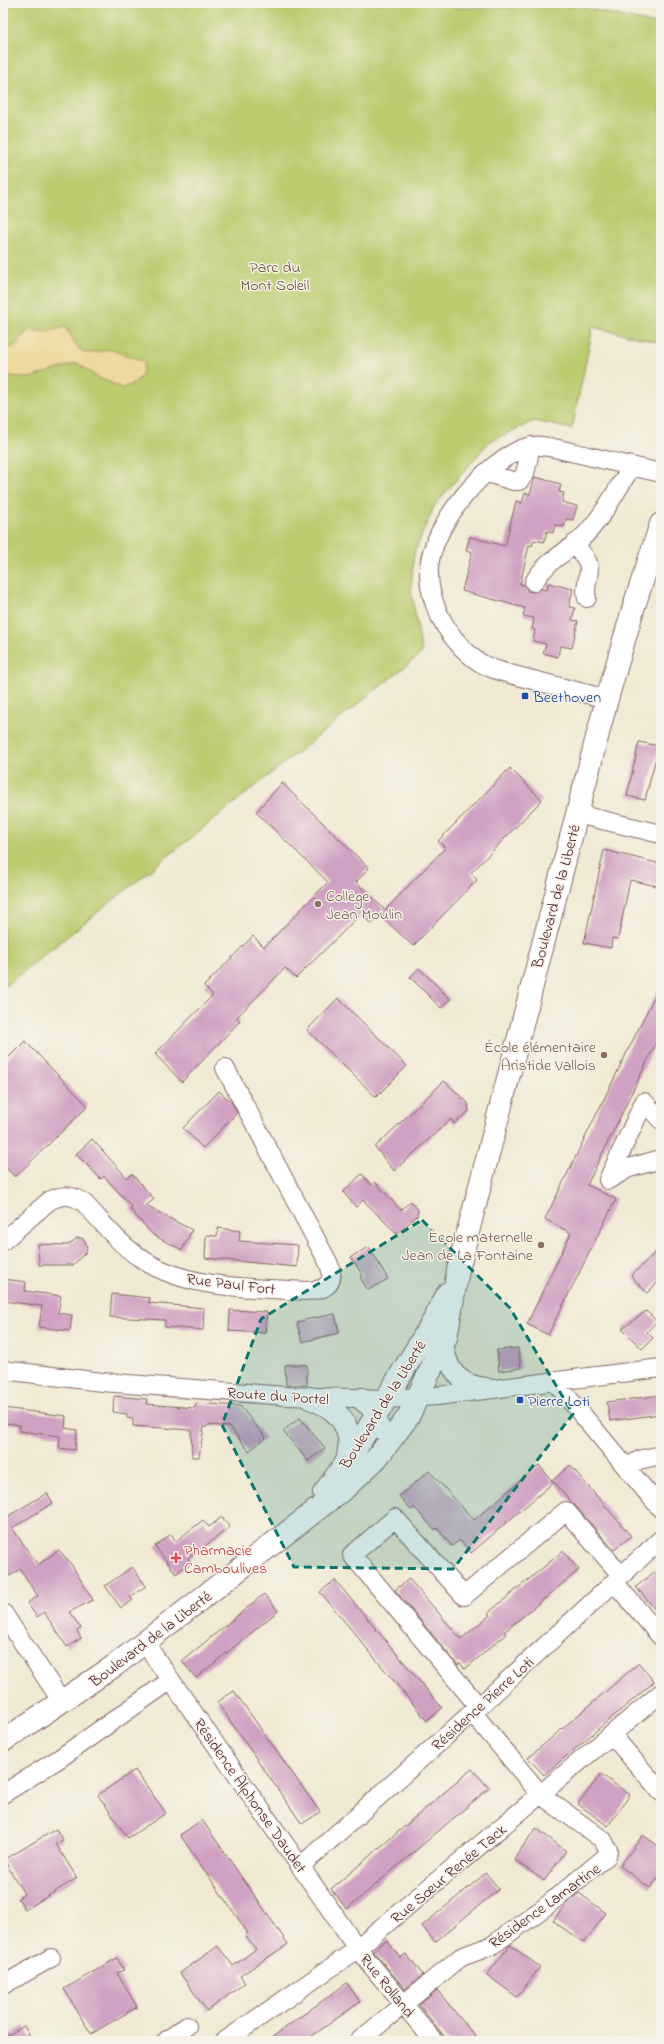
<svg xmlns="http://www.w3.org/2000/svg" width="664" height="2044" viewBox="0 0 664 2044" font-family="'Indie Flower',sans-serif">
	<rect width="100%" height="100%" fill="#f7f3e8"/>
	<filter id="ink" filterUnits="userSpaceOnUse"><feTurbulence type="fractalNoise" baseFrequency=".025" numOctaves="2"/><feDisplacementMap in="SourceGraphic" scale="8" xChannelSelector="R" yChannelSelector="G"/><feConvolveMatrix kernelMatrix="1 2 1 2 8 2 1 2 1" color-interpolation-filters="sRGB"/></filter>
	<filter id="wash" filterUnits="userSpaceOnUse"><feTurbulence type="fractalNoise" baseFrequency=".012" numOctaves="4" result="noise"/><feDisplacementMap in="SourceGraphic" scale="16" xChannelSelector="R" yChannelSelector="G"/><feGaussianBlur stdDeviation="0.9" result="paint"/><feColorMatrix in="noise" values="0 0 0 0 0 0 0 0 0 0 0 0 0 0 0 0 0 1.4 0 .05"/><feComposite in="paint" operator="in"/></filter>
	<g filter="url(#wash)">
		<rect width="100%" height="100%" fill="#f0ead4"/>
		<path fill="#bbcb6e" stroke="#82754c" d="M3,3H453L455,8L577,6L661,25V343L593,327L572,429L534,421L489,442L435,505L414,553L411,590L422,653L3,988Z"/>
		<path fill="#eeda9e" stroke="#9c7c64" d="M65,327L78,348L86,353L99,352L108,349L144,361L142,376L131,385L122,388L97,377L77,363L29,378L3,375V352L17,344L28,330L47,332Z"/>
		<g id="blocks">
			<path fill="#d0a1c2" d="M535,477L561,484L559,492L564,493L562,502L577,506L573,520L566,519L564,527L555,525L553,533L547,531L544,542L534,540L532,546L529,545L520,584L524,585L528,591L533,592L541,589L547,590L548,583L573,589L569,607L575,608L572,620L578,621L572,648L560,646L558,657L543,653L546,644L533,641L535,630L532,629L534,618L523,616L525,608L462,591L472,552L466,550L470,537L505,546L516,501L522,503L525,493L530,494Z
				M639,742L659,746L645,800L627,796Z
				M510,768L542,800L471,873L477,880L413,946L380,915L371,924L361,914L296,978L285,968L237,1017L240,1021L182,1082L155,1054L213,995L204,986L253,936L264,947L328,882L256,812L282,783L369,868L356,882L385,910L445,848L438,841Z
				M604,850L661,864V887L630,880L618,939L612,938L611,948L584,943Z
				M419,968L450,999L441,1008L410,977Z
				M661,983V1033L587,1185L616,1199L548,1335L527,1324L571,1233L545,1219Z
				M338,998L407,1066L376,1097L307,1030Z
				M25,1041L88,1106L15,1177L3,1165V1063Z
				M444,1081L468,1103L469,1111L454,1124L451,1119L394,1171L375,1147Z
				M219,1091L232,1103L237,1113L203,1148L183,1128Z
				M92,1139L127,1178L132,1174L154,1199L146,1206L192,1230L182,1250L153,1235L130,1209L132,1207L104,1176L101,1179L76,1154Z
				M362,1174L371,1185L375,1182L401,1210L411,1201L418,1210L417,1216L397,1234L363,1200L356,1207L343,1192Z
				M218,1228L240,1231L239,1241L298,1245L297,1267L205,1258L206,1235L217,1236Z
				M77,1238H82L85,1241L87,1248L86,1252L73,1265H39L38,1244L68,1245Z
				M369,1247L388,1279L368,1290L360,1278L363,1276L351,1257Z
				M661,1247V1279L647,1293L631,1276Z
				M3,1279L26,1282L25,1291L61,1296L58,1313L72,1315L70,1331L39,1327L42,1306L3,1301Z
				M112,1294L150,1298L149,1303L204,1308L203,1330L165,1327V1320L110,1317Z
				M230,1310L267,1312L265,1333L229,1331Z
				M646,1311L657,1321L647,1332L653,1338L642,1349L622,1329Z
				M335,1314L339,1333L302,1342L297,1323L304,1320Z
				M518,1348L521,1368L499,1371L497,1350Z
				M285,1365H307V1385H286Z
				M661,1395V1414L610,1421L607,1402Z
				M114,1396L147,1399L146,1404L195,1408L196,1403L240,1406L266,1438L249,1451L230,1427L208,1425L207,1427H204L199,1457H192L191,1430L133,1426V1419L127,1418V1414L113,1412Z
				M3,1408L66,1416L65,1428L77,1430L75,1450L59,1448L60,1436L19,1431L20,1425L3,1423Z
				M300,1418L325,1448L308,1461L283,1431Z
				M539,1465L552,1481L570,1465L631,1536L614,1550L554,1482L471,1553L460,1540L452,1546L437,1528L435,1530L414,1507L411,1510L399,1496L429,1471L474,1520Z
				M47,1493L53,1503L12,1528L38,1565L59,1550L71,1564L93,1600L69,1612L81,1628L77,1631L81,1638L67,1647L44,1612L37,1617L27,1603L38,1596L20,1569L10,1576L3,1566V1515L5,1518Z
				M222,1517L230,1527L188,1559L191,1562L176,1574L155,1546L171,1534L176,1541L203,1520L209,1527Z
				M563,1551L579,1570L504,1632L506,1634L465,1669L460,1663L458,1665L395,1590L409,1579L461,1639L490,1615L488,1613Z
				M132,1567L146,1586L130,1597L133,1600L121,1608L105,1586Z
				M654,1572L661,1580V1616L636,1587Z
				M335,1580L442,1708L427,1721L320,1592Z
				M264,1594L278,1611L196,1678L182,1661Z
				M639,1663L654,1682L544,1775L528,1758Z
				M234,1691L320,1812L302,1824L217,1702Z
				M472,1769L489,1788L347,1909L331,1889Z
				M135,1770L166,1813L128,1838L98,1795Z
				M601,1774L630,1795L608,1826L578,1804Z
				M202,1820L288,1944L240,1976L245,1983L207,2011L180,1973L218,1946L233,1966L256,1949L245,1935L248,1933L180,1835Z
				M536,1828L566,1851L544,1881L514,1859Z
				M56,1829L63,1840L56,1844L77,1878L25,1910L18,1898L24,1894L4,1860Z
				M643,1835L661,1848V1874L650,1888L620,1866Z
				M486,1873L499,1889L435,1942L422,1926Z
				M579,1893L606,1913L584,1943L553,1921L567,1903Z
				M387,1940L400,1958L406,1954L423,1975L405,1989L373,1951Z
				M510,1945L540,1967L517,1997L487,1975Z
				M117,1958L124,1970L117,1973L137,2007L91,2034L64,1989Z
				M347,1983L360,2002L305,2041H267Z
				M437,1990L479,2041H448L419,2005Z
				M24,2026L33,2041H3V2038Z"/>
		</g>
	</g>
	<g filter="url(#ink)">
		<use href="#blocks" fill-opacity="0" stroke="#846666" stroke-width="1"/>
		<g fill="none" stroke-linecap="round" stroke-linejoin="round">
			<g stroke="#846666" stroke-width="20">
				<path id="minor" d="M487,473L513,481H519L525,474L531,446
					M574,544C579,550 585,556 588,563C592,574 583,585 587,598
					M534,582C545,562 564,554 581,539C602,519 616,491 632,466
					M607,699C579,692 552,685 525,678C507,673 486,669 472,657C446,635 427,601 429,567C433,524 485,462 524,448C534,444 544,446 554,448L661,473
					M577,814L661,834
					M661,1120L644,1102L608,1180L629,1168L661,1159
					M3,1241L49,1201C62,1194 73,1194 85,1204C102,1222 118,1243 139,1257C185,1290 250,1287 304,1291C323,1291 337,1286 329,1264L225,1068
					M444,1343C448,1370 458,1384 486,1387
					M3,1370L102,1382L286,1396L385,1399L437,1396L661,1368
					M554,1381L661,1509
					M627,1468L639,1460L661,1455
					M614,1582L661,1637
					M3,1613L62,1702
					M145,1643L357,1948L434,2041
					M479,1707L352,1555L395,1518L464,1596L566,1511L621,1575
					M612,1735L661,1792
					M3,1794L60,1758L171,1680
					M301,1866L494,1693L661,1539
					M3,1985L51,1958
					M166,2041L187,2026
					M225,2041L349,1955L661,1693
					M359,2041L461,1957L491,1946L545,1907L607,1856L608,1850L603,1840L541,1795L472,1712"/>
			</g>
			<g stroke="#846666" stroke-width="24">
				<path id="major" d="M310,1398C339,1408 356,1429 347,1461
					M362,1399L373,1408L378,1427
					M324,1493L355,1450L434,1320L448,1293
					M3,1741L114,1666L345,1488L376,1459L408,1417L446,1338L458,1270L607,699L634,606L661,524"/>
			</g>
			<use href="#minor" stroke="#fff" stroke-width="18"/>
			<use href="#major" stroke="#fff" stroke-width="22"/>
		</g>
	</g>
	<path fill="#0f766e" fill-opacity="0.2" stroke="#0f766e" stroke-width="3" stroke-dasharray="8 5" stroke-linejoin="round" d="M422,1220L510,1308L573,1414L453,1569L294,1567L222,1425L261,1319Z"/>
	<g fill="#1a4fb4" stroke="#f7f3e8" stroke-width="1.5">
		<rect x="521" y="692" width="8" height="8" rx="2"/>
		<rect x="516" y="1396" width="8" height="8" rx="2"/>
	</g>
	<g fill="#8d6e63" stroke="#f7f3e8" stroke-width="1.5">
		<circle cx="318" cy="904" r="4"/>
		<circle cx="604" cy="1055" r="4"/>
		<circle cx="541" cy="1245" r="4"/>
	</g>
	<path fill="#e0444e" stroke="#f7f3e8" stroke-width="1.5" d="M174 1552h4v4h4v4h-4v4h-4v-4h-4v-4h4z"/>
	<g text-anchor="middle" stroke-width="3" stroke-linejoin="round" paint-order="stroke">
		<g font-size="16" fill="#664a3c" stroke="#f7f3e8">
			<text x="275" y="272">Parc du<tspan x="275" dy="18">Mont Soleil</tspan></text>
		</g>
		<g font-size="16" fill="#164399" stroke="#f7f3e8" text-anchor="start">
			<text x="533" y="702">Beethoven</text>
			<text x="528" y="1406">Pierre Loti</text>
		</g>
		<g font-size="16" fill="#785e54" stroke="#f7f3e8" text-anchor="end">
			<text x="326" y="901" text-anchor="start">Collège<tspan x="326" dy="18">Jean Moulin</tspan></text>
			<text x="596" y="1052">École élémentaire<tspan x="596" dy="18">Aristide Vallois</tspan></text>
			<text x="533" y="1242">École maternelle<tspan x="533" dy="18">Jean de La Fontaine</tspan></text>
		</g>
		<g font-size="16" fill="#4a1f2b" stroke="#f7f3e8">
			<text transform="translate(555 896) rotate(-75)" y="6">Boulevard de la Liberté</text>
			<text transform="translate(231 1283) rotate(7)" y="6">Rue Paul Fort</text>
			<text transform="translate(278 1395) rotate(4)" y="6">Route du Portel</text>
			<text transform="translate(382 1404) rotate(-58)" y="6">Boulevard de la Liberté</text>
			<text transform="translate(150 1638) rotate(-37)" y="6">Boulevard de la Liberté</text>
			<text transform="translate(482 1703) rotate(-42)" y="6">Résidence Pierre Loti</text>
			<text transform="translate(251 1795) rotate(55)" y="6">Résidence Alphonse Daudet</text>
			<text transform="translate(448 1873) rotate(-40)" y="6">Rue Sœur Renée Tack</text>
			<text transform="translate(544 1905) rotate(-36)" y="6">Résidence Lamartine</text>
			<text transform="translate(388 1985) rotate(51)" y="6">Rue Rolland</text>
		</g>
		<g font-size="16" fill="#be3a42" stroke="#f7f3e8" text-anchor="start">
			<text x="184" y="1555">Pharmacie<tspan x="184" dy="18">Camboulives</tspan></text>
		</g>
	</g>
	<rect width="664" height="2044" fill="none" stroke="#f7f3e8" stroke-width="16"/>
</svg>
